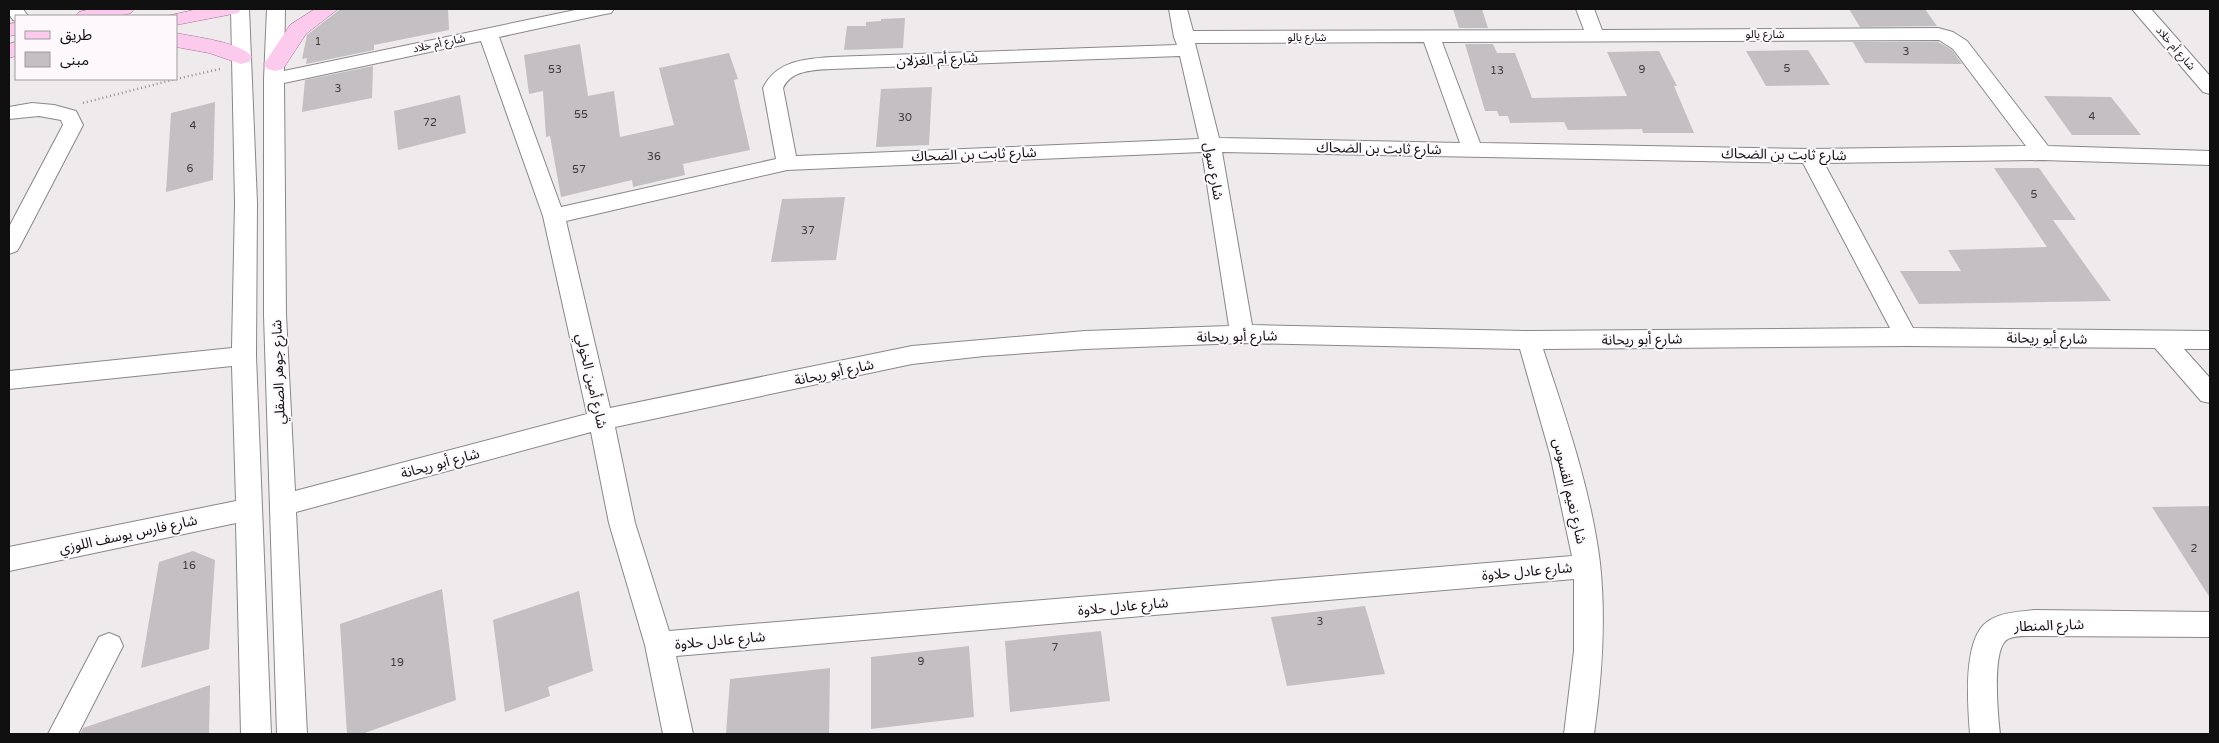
<svg xmlns="http://www.w3.org/2000/svg" width="2219" height="743" viewBox="0 0 2219 743" font-family="'Varela Round','Noto Sans Arabic',sans-serif">
	<rect width="100%" height="100%" fill="#efebed"/>
	<path fill="#c3bfc2" d="M348,9H448L449,30L374,45V50L306,64L307,58L302,59L307,35L339,10Z
		M1453,9H1482L1488,28H1459Z
		M1849,9H1925L1937,26L1860,27Z
		M905,18L903,48L844,50L847,26H866V22L881,21V19Z
		M1853,42H1938L1952,50L1962,64L1865,63Z
		M580,44L588,96L614,91L620,137L674,125L659,68L729,53L738,79L734,80L750,150L683,164L685,175L633,187L632,180L561,197L550,136L546,137L543,91L529,94L524,55Z
		M1465,44H1493L1497,53H1515L1532,98L1627,96L1607,52L1659,51L1677,86H1674L1694,133H1643L1642,129L1568,130L1564,122L1510,123L1508,116H1499L1497,111H1485Z
		M1808,50L1830,85L1766,86L1746,51Z
		M373,66L372,98L302,112L305,80Z
		M932,87L929,145L876,147L881,89Z
		M460,95L466,133L398,150L394,111Z
		M2044,96L2111,97L2141,135H2072Z
		M215,102L213,180L166,192L171,113Z
		M1994,168H2039L2076,220H2053L2111,301L1919,304L1900,271H1961L1948,250L2047,247Z
		M845,197L836,260L771,262L782,199Z
		M2210,506V598L2152,507Z
		M193,551L215,560L209,649L141,668L159,562Z
		M442,589L456,700L362,734H347L340,624Z
		M579,591L593,671L548,687L550,696L505,712L493,620Z
		M1365,606L1385,674L1287,686L1271,617Z
		M1101,631L1110,701L1010,712L1005,641Z
		M969,646L974,717L871,729V657Z
		M830,668L829,734H726L730,679Z
		M210,685L209,734H80L83,728Z"/>
	<g fill="none" stroke-linecap="round" stroke-linejoin="round">
		<g stroke="#8a8789" stroke-width="2">
			<path id="minor" d="M9,9H23L28,16H16V21L13,20L9,14Z
				M231,9H249L257,203L256,356L271,734H241L236,523L9,571V547L236,501L232,366L9,389V371L232,348L235,203Z
				M267,9H285L284,71L580,9H614L611,13L605,14L499,37L561,207L776,159L763,88C776,61 804,59 831,57L1177,45L1174,37L1169,9H1187L1193,31L1584,30L1576,9H1594L1602,30L1938,28L1953,32L1967,41L2048,146L2210,151V165L2042,160L1824,163L1913,328L2210,331V349H2184L2210,378V403L2201,401L2155,348L1906,346L1543,349C1566,418 1591,490 1600,563C1606,619 1602,678 1594,734H1564L1574,651V579L676,656L693,734H663L645,645L609,523L591,432L296,512L307,734H277L264,315V79ZM1939,40L1953,49L2026,146L1810,149L1480,143L1442,42ZM481,41L543,216L587,414L295,491L286,315L284,83ZM1424,42L1460,143L1219,138L1195,43ZM1180,56L1199,139L796,156L783,88C791,70 814,70 831,69ZM1202,152L1229,326L1085,331L912,346L610,408L566,221L787,170ZM1222,152L1803,163L1890,328L1529,331L1252,325ZM1242,343L1520,349L1550,454L1572,556L669,631L635,523L615,427L912,364L984,356L1085,349Z
				M2132,9H2151L2210,76V94L2203,92Z
				M32,103L54,105L76,111L83,125L20,246L17,251L9,254V227L63,125L61,120L39,116L9,119V107Z
				M2035,610L2210,612V637L2035,636C2027,636 2015,635 2008,639C1991,647 1998,717 2000,734H1970C1968,707 1962,640 1987,622C2000,612 2019,612 2035,610Z
				M109,633L119,637L123,646L78,734H48L99,637Z"/>
		</g>
		<g stroke="#a77298" stroke-width="1">
			<path id="major" d="M91,9H134L131,13L119,16H75L79,12Z
				M198,9H241L238,13L176,25V16H167Z
				M315,9H338L306,34L283,69L275,71L267,69L264,64L290,25Z
				M16,23V35L9,36V24Z
				M176,33C194,37 242,42 252,57L249,62L241,64L209,53L176,47Z
				M16,42V56L9,58V44Z"/>
		</g>
		<path stroke="#959294" stroke-width="2.5" stroke-dasharray="1 3" stroke-linecap="butt" d="M176,79L220,69
			M83,103L176,79"/>
		<use href="#minor" fill="#fff" fill-rule="evenodd"/>
		<use href="#major" fill="#fbcaed" fill-rule="evenodd"/>
	</g>
	<g text-anchor="middle" stroke-width="4" stroke-linejoin="round" paint-order="stroke">
		<g font-size="11" fill="#100f10" stroke="#fcf8fb">
			<text x="1765" y="38">شارع يالو</text>
			<text x="1307" y="41">شارع يالو</text>
			<text transform="translate(439 43) rotate(-12)" y="4">شارع أم خلاد</text>
			<text transform="translate(2176 48) rotate(49)" y="4">شارع أم خلاد</text>
		</g>
		<g font-size="11" fill="#3d3b3c">
			<text x="318" y="45">1</text>
			<text x="1906" y="55">3</text>
			<text x="1787" y="72">5</text>
			<text x="555" y="73">53</text>
			<text x="1642" y="73">9</text>
			<text x="1497" y="74">13</text>
			<text x="338" y="92">3</text>
			<text x="581" y="118">55</text>
			<text x="2092" y="120">4</text>
			<text x="905" y="121">30</text>
			<text x="430" y="126">72</text>
			<text x="193" y="129">4</text>
			<text x="654" y="160">36</text>
			<text x="190" y="172">6</text>
			<text x="579" y="173">57</text>
			<text x="2034" y="198">5</text>
			<text x="808" y="234">37</text>
			<text x="2194" y="552">2</text>
			<text x="189" y="569">16</text>
			<text x="1320" y="625">3</text>
			<text x="1055" y="651">7</text>
			<text x="921" y="665">9</text>
			<text x="397" y="666">19</text>
		</g>
		<g font-size="14" fill="#100f10" stroke="#fcf8fb">
			<text transform="translate(937 59) rotate(-3)" y="5">شارع أم الغزلان</text>
			<text transform="translate(1379 148) rotate(1)" y="5">شارع ثابت بن الضحاك</text>
			<text transform="translate(974 154) rotate(-2)" y="5">شارع ثابت بن الضحاك</text>
			<text transform="translate(1784 154) rotate(1)" y="5">شارع ثابت بن الضحاك</text>
			<text transform="translate(1214 171) rotate(80)" y="5">شارع سول</text>
			<text transform="translate(1237 336) rotate(-1)" y="5">شارع أبو ريحانة</text>
			<text transform="translate(2047 338) rotate(1)" y="5">شارع أبو ريحانة</text>
			<text transform="translate(1642 339) rotate(-1)" y="5">شارع أبو ريحانة</text>
			<text transform="translate(278 372) rotate(-92)" y="5">شارع جوهر الصقلي</text>
			<text transform="translate(834 372) rotate(-12)" y="5">شارع أبو ريحانة</text>
			<text transform="translate(592 381) rotate(77)" y="5">شارع أمين الخولي</text>
			<text transform="translate(440 463) rotate(-15)" y="5">شارع أبو ريحانة</text>
			<text transform="translate(1570 491) rotate(77)" y="5">شارع نعيم القسوس</text>
			<text transform="translate(128 534) rotate(-12)" y="5">شارع فارس يوسف اللوزي</text>
			<text transform="translate(1527 571) rotate(-5)" y="5">شارع عادل حلاوة</text>
			<text transform="translate(1123 606) rotate(-5)" y="5">شارع عادل حلاوة</text>
			<text transform="translate(2049 625) rotate(-2)" y="5">شارع المنطار</text>
			<text transform="translate(720 640) rotate(-5)" y="5">شارع عادل حلاوة</text>
		</g>
	</g>
	<rect width="2219" height="743" fill="none" stroke="#100f10" stroke-width="20"/>
	<rect x="15" y="15" width="162" height="65" fill="#fcf8fb" stroke="#9e9b9d"/>
	<rect x="25" y="31" width="25" height="8" fill="#fbcaed" stroke="#9e9b9d"/>
	<text x="60" y="40" font-size="15" fill="#100f10">طريق</text>
	<rect x="25" y="52" width="25" height="15" fill="#c3bfc2" stroke="#9e9b9d"/>
	<text x="60" y="65" font-size="15" fill="#100f10">مبنى</text>
</svg>
